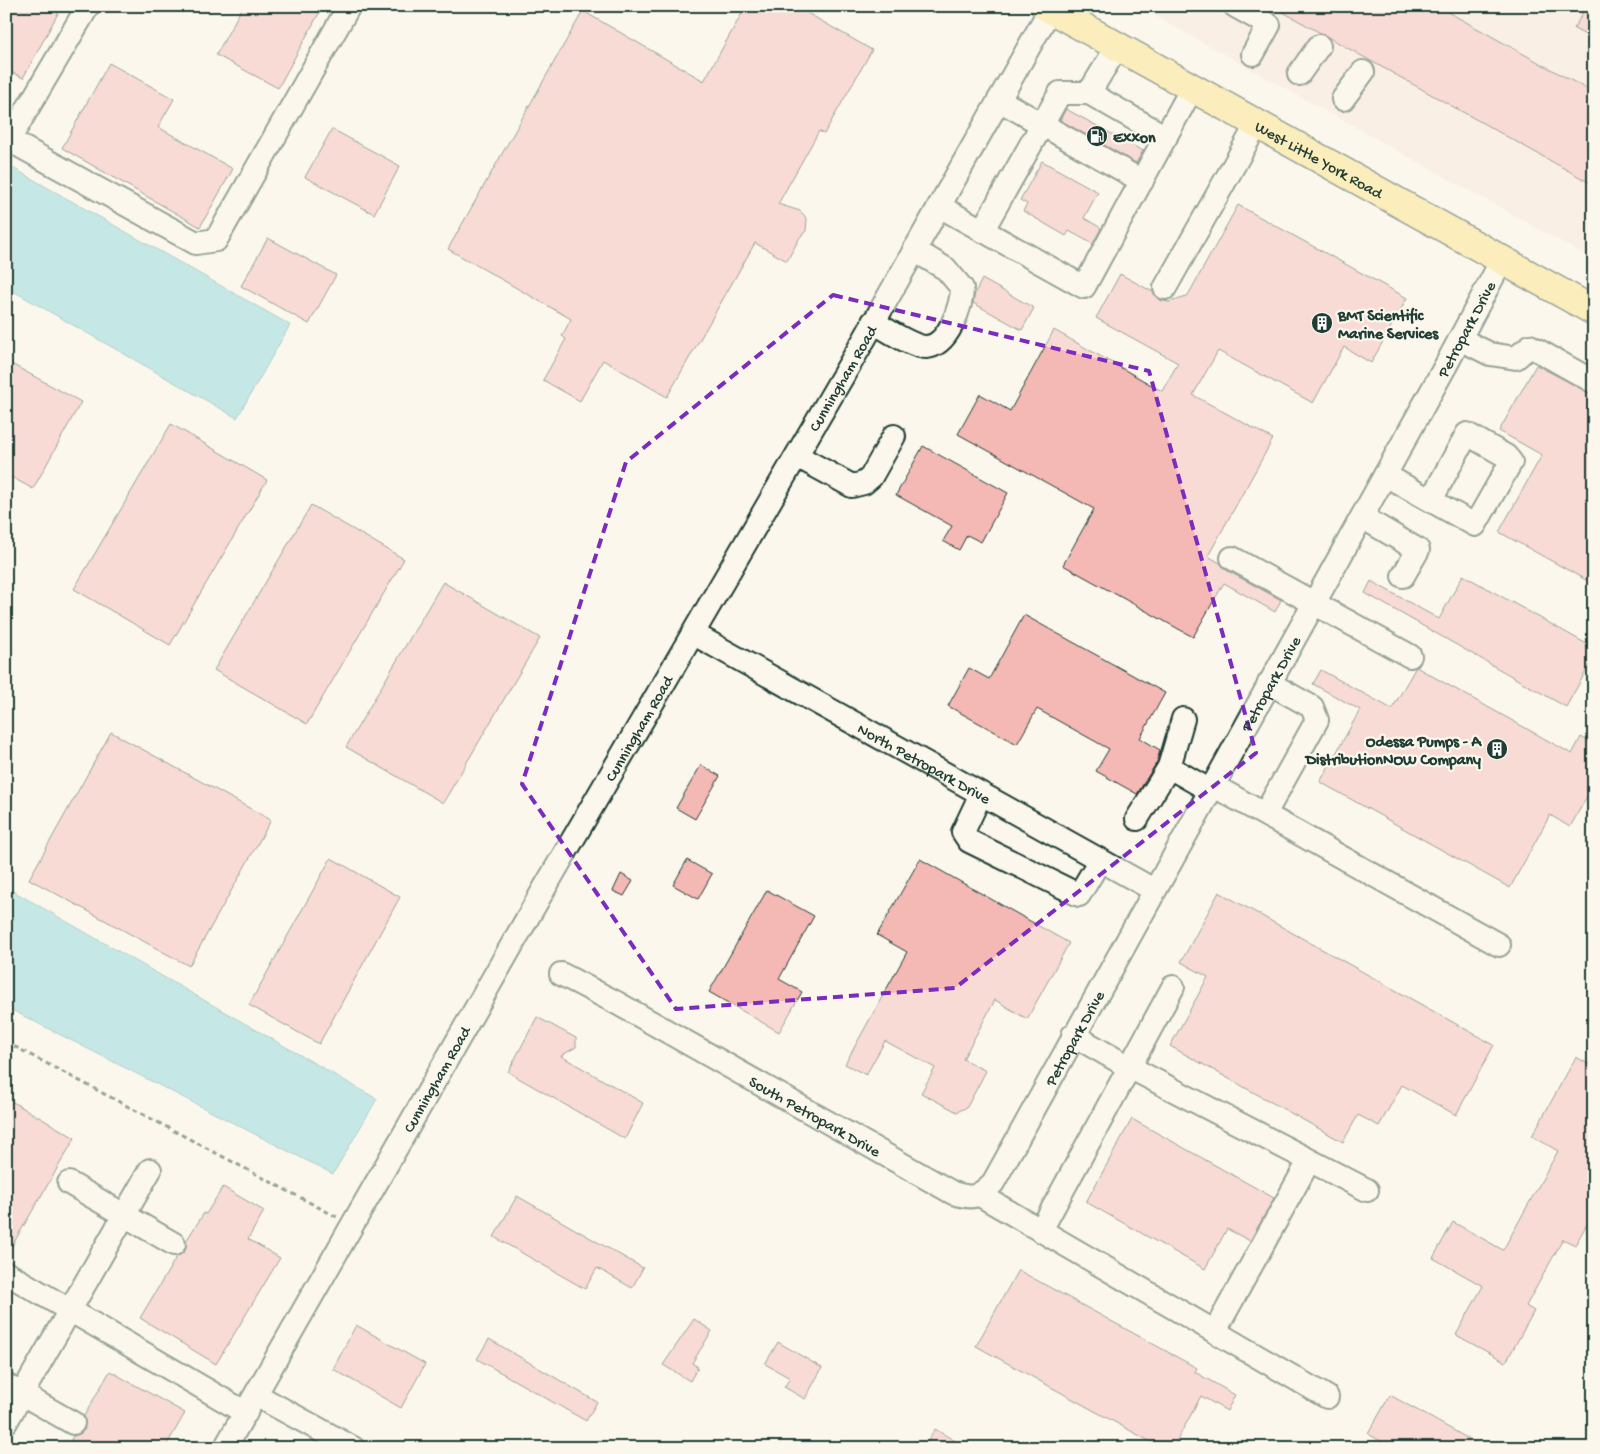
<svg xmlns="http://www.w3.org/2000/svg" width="1600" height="1454" viewBox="0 0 1600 1454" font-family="'Gochi Hand',sans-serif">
	<rect width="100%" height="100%" fill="#fbf7ec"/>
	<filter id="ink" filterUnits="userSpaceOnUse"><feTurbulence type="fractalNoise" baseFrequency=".02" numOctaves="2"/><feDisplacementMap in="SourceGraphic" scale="10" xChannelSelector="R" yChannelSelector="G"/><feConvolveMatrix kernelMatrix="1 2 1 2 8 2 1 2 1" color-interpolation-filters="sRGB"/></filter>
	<g filter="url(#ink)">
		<path fill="#f9e4dc" d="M1137,6H1594V260L1178,29Z"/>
		<path fill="#84d5dd" stroke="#5c9899" d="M6,164L290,325L237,418L6,287Z
			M6,887L377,1099L333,1174L6,1007Z"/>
		<path fill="#f4b8b5" stroke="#1f3d34" d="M6,6H62L23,78L6,69Z
			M243,6H323L278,88L216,55Z
			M746,6H795L872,50L824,134L819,131L778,204L800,211L804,215L807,220L806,231L800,237L787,261L755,243L667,397L603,360L580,401L543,380L566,339L562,336L571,319L448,249L583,11L704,81Z
			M1272,6H1437L1594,93V185Z
			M1586,6H1594V39L1574,29Z
			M109,63L174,99L158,127L233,169L200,227L62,148Z
			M1066,109L1143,151L1136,163L1060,120Z
			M332,129L400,166L374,214L305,177Z
			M1042,161L1098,192L1084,218L1101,228L1093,244L1069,231L1066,236L1023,211L1027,204L1020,200Z
			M1238,205L1407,298L1371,363L1344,347L1313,403L1218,351L1193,395L1273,439L1208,556L1220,563L1226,570L1281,600L1275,612L1224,583L1193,637L1063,565L1094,509L958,434L980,394L1010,411L1054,330L1162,391L1178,363L1096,318L1120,274L1153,292L1159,300L1169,302L1187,297Z
			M268,238L336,275L309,324L241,286Z
			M982,279L1034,308L1022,330L973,303L975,293Z
			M6,361L81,402L33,489L6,474Z
			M1536,365L1594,395V565L1586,580L1499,532L1542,455L1499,431Z
			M171,424L267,480L170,645L74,589Z
			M923,446L1008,493L981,542L967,535L959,550L943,541L952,526L896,495Z
			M311,505L404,559L307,724L214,670Z
			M1463,575L1594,648V657L1566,707L1365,593L1371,581L1439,619Z
			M443,582L540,638L443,803L346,747Z
			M1024,615L1165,693L1140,738L1160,750L1157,762L1137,794L1096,771L1109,749L1037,709L1017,744L948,706L969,668L989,679Z
			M1416,667L1572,754L1581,737L1594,744V784L1570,827L1550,815L1510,888L1320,782L1360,710L1313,684L1321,670L1392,709Z
			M111,732L271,820L189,966L29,879Z
			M701,765L720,776L695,819L676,808Z
			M331,858L400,897L319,1044L249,1005Z
			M920,859L1069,943L1027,1019L995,1000L963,1059L986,1071L967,1107L957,1112L921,1093L935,1068L885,1041L866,1075L845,1064L907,952L877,935Z
			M687,860L712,874L698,899L673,885Z
			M621,874L633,881L624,896L613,891Z
			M767,890L814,916L779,979L802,992L779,1032L709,992Z
			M1219,892L1494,1045L1456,1115L1402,1085L1379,1126L1358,1115L1343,1142L1170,1046L1208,977L1181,962Z
			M537,1017L576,1038V1047L561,1056L643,1103L625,1139L508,1072Z
			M1576,1057L1594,1067V1212L1575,1245L1563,1239L1526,1306L1534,1311L1506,1362L1456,1335L1483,1286L1433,1258L1453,1222L1503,1250L1558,1151L1532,1136Z
			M6,1098L75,1138L6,1256Z
			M1132,1119L1274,1198L1250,1241L1227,1229L1205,1269L1086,1202Z
			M223,1187L264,1211L248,1239L280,1258L216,1364L140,1318L177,1256L185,1251L186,1241L204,1213L206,1214Z
			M517,1196L643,1268L632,1288L597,1268L585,1289L494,1237Z
			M1018,1270L1197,1368L1195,1372L1235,1395L1227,1411L1201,1396L1173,1448H1162L976,1346Z
			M694,1319L712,1331L692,1363L698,1367L690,1381L663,1365Z
			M356,1325L425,1364L401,1408L333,1369Z
			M489,1339L597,1402L586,1421L477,1359Z
			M778,1342L822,1368L805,1399L784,1387L790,1378L765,1364Z
			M110,1371L185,1413L165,1448H67L73,1436L80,1434L85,1429L84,1416Z
			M1390,1395L1485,1448H1393L1368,1434Z
			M935,1429L967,1448H924Z"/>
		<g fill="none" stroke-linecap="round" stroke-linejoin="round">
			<g stroke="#1f3d34" stroke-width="26">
				<g id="minor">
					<path d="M1235,6L1269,25L1253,54"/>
					<path d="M1299,74L1319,46"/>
					<path d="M1089,93L1166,137"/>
					<path d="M1343,99L1363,72"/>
					<path d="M999,100L1142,181"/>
					<path d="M6,138L9,140L88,6"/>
					<path d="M9,140L196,243L216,240L349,6"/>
					<path d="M939,206L1084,287L1192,88"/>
					<path d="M982,231L1060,93H1089L1117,47"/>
					<path d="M1165,288L1257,124"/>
					<path d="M873,322C886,329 912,347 926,347C948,346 962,306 962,288L946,269L914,250"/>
					<path d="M1460,339L1490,354L1516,358L1530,346L1594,382"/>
					<path d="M797,456L852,486L864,483L871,477L894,436"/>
					<path d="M1385,475L1475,525L1511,462L1506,456L1467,434L1431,500"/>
					<path d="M1362,517L1418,550L1403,576"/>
					<path d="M1232,558L1410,656"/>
					<path id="s1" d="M694,634L1154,890"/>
					<path d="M1169,767L1183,719"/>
					<path d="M1212,785L1499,945"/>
					<path d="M981,794L963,832L969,841L1079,895L1100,860"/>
					<path d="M1265,814L1317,720L1312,707L1269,683"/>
					<path d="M1137,819L1169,767L1209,790"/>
					<path id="s2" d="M561,974L617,1003L953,1193C973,1199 977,1198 993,1183L1446,365L1502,260"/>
					<path d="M1073,1035L1129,1067L1367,1190"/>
					<path d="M69,1183L174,1244"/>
					<path d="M980,1195L1327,1397"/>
					<path d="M1041,1230L1173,987"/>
					<path d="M6,1273L246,1413"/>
					<path d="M1215,1331L1309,1161"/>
					<path d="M6,1385L73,1423"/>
					<path d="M256,1395L353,1448"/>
					<path d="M6,1422L150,1170"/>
					<path id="s3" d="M225,1448L544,889L865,338L1052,6"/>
				</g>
			</g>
			<g stroke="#1f3d34" stroke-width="31">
				<g id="major">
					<path id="s4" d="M1045,6L1594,311"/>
				</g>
			</g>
			<path stroke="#1f3d34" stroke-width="3" stroke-dasharray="5 4" stroke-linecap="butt" d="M6,1042L337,1217"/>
			<use href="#minor" stroke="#fbf7ec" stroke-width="22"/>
			<use href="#major" stroke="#fbe080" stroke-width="28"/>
		</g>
	</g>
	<path d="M0 0H1600V1454H0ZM833,295L1149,371L1256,753L955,988L676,1009L522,784L626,462Z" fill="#fbf7ec" fill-opacity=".55" fill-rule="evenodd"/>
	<path fill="none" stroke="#7b2cbf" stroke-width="4" stroke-dasharray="10 6" stroke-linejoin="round" d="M833,295L1149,371L1256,753L955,988L676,1009L522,784L626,462Z"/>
	<defs>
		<g id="fuel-disc" transform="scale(1.125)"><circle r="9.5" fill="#1f3d34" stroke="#fbf7ec"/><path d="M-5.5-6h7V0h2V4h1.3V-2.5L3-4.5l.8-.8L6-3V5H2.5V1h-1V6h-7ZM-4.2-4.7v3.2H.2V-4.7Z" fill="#fff"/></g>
		<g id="building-disc" transform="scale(1.125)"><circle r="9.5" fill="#1f3d34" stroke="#fbf7ec"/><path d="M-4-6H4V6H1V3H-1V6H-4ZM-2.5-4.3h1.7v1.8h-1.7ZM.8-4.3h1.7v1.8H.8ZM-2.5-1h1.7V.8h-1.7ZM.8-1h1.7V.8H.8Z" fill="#fff"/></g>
	</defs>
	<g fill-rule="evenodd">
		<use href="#fuel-disc" x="1097" y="136"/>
		<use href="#building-disc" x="1322" y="323"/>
		<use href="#building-disc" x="1497" y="749"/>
	</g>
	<g text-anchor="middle" stroke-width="4.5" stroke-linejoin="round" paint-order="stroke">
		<g font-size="16" font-weight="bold" fill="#1f3d34" stroke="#fbf7ec" text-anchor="start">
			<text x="1113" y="142">Exxon</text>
			<text x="1338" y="320">BMT Scientific<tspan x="1338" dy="18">Marine Services</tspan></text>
			<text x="1481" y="746" text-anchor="end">Odessa Pumps - A<tspan x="1481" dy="18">DistributionNOW Company</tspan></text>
		</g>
		<g font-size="16" fill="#1f3d34" stroke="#fbf7ec">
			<text dy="6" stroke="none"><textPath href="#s4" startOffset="314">West Little York Road</textPath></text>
			<text dy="6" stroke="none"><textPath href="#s2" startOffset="1470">Petropark Drive</textPath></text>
			<text dy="6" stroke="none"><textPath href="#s3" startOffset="1235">Cunningham Road</textPath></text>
			<text dy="6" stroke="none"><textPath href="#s2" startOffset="1065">Petropark Drive</textPath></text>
			<text dy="6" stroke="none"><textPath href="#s3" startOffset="830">Cunningham Road</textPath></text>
			<text dy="6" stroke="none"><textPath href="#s1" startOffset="264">North Petropark Drive</textPath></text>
			<text dy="6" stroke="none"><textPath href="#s2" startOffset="660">Petropark Drive</textPath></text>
			<text dy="6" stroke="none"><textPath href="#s3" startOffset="425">Cunningham Road</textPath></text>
			<text dy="6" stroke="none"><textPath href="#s2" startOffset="291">South Petropark Drive</textPath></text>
		</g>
	</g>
	<rect width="1600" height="1454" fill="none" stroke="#fbf7ec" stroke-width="25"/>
	<rect x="12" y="12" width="1575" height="1429" fill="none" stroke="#1f3d34" stroke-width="2" filter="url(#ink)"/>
</svg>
